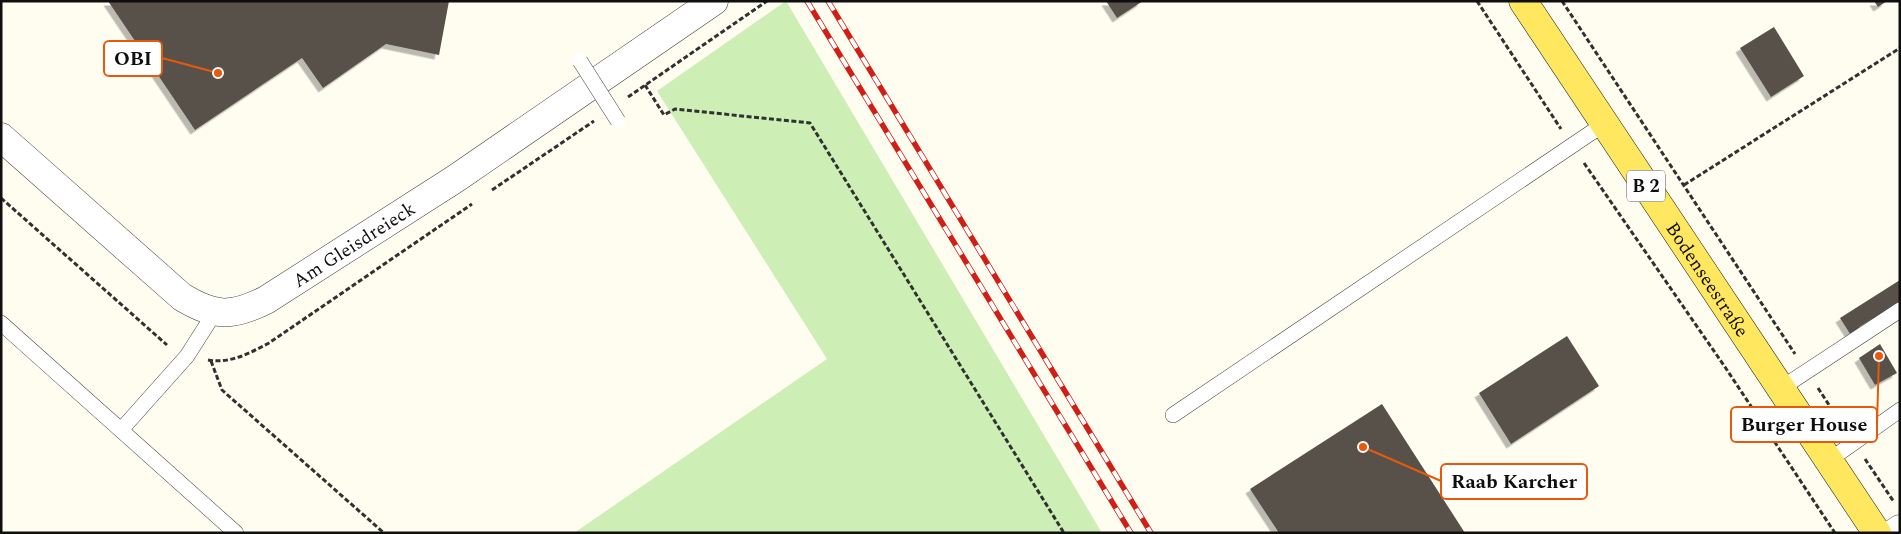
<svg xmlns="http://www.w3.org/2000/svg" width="1901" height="534" viewBox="0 0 1901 534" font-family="Spectral,serif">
	<defs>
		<filter id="shadow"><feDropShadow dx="-4.5" dy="4.5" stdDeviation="0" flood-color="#0004"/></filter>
	</defs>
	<rect width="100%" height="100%" fill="#fffdf0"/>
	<path fill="#cdeeb5" d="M786,1L1102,533H574L827,359L657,91Z"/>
	<path fill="#59514a" filter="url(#shadow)" d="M108,1H449L439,55L386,44L323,88L302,58L195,130Z
		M1106,1H1143L1117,18Z
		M1874,1H1887L1878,7Z
		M1774,27L1804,76L1771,97L1740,48Z
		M1900,280V302L1859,327L1861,331L1852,337L1840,318Z
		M1567,336L1599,386L1511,444L1479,393Z
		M1880,344L1897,373L1875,385L1859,358Z
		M1382,404L1465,533H1279L1250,489Z"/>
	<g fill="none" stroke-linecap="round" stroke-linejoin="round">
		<g stroke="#424242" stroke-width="16">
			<path id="service" d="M1,323L236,533
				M1780,389L1900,310
				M1173,415L1604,124
				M121,430L187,356L215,312
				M1828,461L1900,410"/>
		</g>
		<g stroke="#424242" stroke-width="29">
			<g id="minor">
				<path id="s1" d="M1,137L182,297C215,317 232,317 266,300L455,179L714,1"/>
				<path d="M1894,533L1900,529"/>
			</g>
		</g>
		<g stroke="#202020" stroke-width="29">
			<g id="primary">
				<path id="s2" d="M1523,1L1877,533"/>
			</g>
		</g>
		<path stroke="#313131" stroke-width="3" stroke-dasharray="5 2.5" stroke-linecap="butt" d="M1477,1L1561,129
			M1562,1L1795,354
			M645,85L664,115L675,109L810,123L1064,533
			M628,97L767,1
			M1584,163L1725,367L1835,533
			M1684,185L1900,48
			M492,190L594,121
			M1,198L167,345
			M208,360C230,364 250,353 269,343L472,204
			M211,361L222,390L384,533
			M1818,388L1842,425
			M1865,459L1894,502"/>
		<use href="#service" stroke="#fff" stroke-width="15"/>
		<use href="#minor" stroke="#fff" stroke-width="28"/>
		<use href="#primary" stroke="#ffe760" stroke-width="28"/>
		<g stroke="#cf1f16" stroke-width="5.5">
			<path id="rail" d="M807,1L1131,533
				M828,1L1151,533"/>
		</g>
		<use href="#rail" stroke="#fff" stroke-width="4" stroke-dasharray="11" stroke-linecap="butt"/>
		<g stroke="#424242" stroke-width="16" stroke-linecap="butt">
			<path id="service-bridge" d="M580,61L618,121"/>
		</g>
		<use href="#service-bridge" stroke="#fff" stroke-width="15"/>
	</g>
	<g text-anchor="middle" stroke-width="5" stroke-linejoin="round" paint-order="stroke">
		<rect fill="#fff" stroke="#575757" stroke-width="1" x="1627" y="170.5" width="38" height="31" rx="4"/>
		<g font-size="18" font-weight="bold" fill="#0f0f0f">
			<text x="1646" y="192">B 2</text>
		</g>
		<g font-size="19" fill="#0f0f0f" stroke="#fff">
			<text dy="7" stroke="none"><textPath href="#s1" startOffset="435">Am Gleisdreieck</textPath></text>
			<text dy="7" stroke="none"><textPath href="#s2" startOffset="334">Bodenseestraße</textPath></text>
		</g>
	</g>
	<path fill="none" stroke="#e8590c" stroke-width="2" d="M218 73L162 58M1879 356L1877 424M1363 447L1441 481"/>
	<g fill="#e8590c" stroke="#fff" stroke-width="2">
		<circle cx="218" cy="73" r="5"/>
		<circle cx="1879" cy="356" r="5"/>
		<circle cx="1363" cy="447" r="5"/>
	</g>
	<g fill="#fff" stroke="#e8590c" stroke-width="2">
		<rect x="104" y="41" width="58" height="35" rx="5"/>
		<rect x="1731" y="407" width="146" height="35" rx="5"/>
		<rect x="1441" y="464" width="146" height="35" rx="5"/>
	</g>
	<g font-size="20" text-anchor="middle" font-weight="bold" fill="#0f0f0f">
		<text x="133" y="65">OBI</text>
		<text x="1804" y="431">Burger House</text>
		<text x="1514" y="488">Raab Karcher</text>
	</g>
	<rect width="1901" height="534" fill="none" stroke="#0f0f0f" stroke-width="5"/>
</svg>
